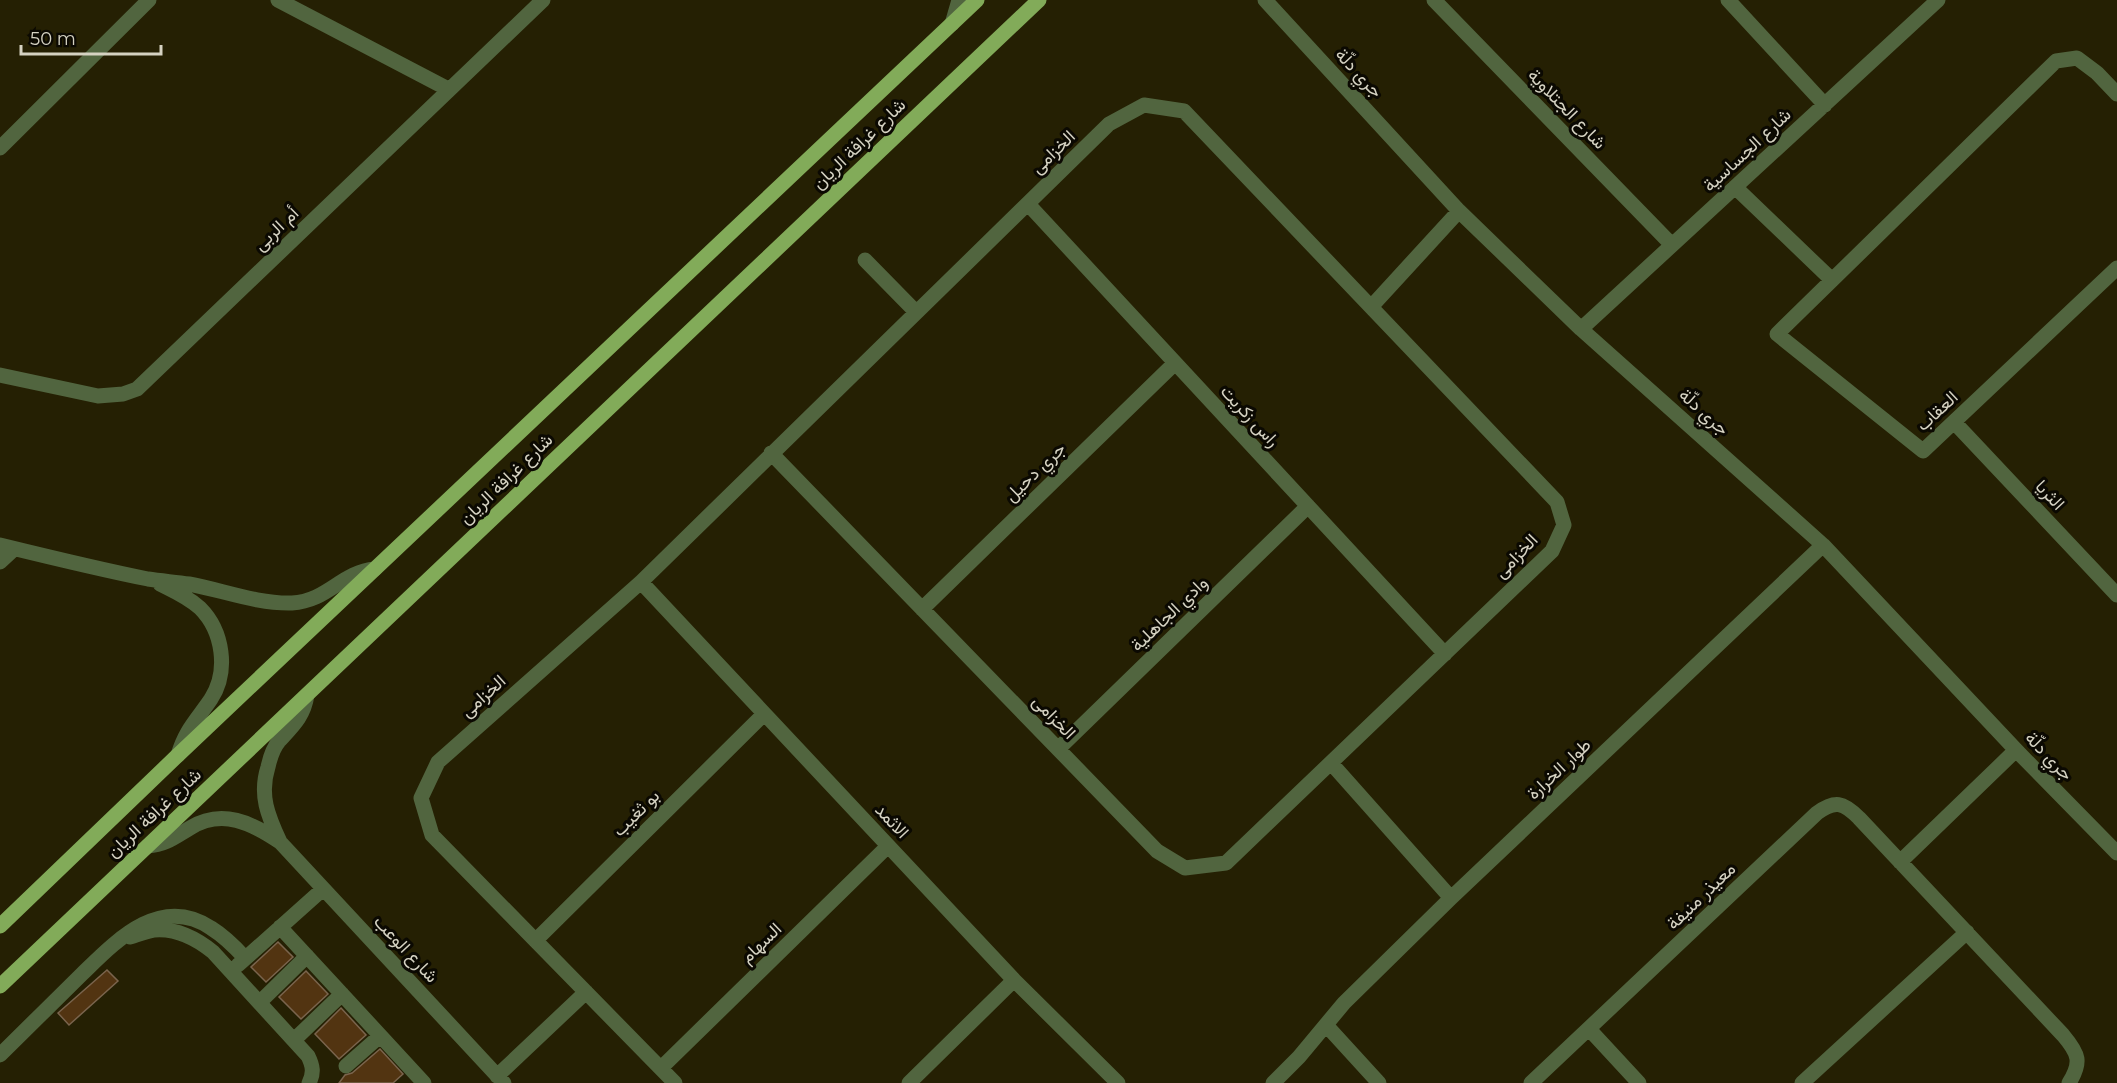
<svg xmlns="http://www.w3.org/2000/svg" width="2117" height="1083" viewBox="0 0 2117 1083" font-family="Montserrat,Vazirmatn,sans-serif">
	<rect width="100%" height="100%" fill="#252003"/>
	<path fill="#523411" stroke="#7a644d" stroke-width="1.5" d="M278,942L293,957L266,982L251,967Z
		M107,970L118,981L69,1025L58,1013Z
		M306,971L328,994L301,1019L279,997Z
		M341,1008L366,1035L339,1059L315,1034Z
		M380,1049L403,1074L393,1083H339L345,1075L352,1073Z"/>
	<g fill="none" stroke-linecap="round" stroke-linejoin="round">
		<path stroke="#51653f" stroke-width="15" d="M278,0L448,89
			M1265,0L1459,211L1581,329L1823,545L2016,750L2117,853
			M1434,0L1672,245
			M1728,0L1825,105
			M952,24L959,0
			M2117,94L2097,73L2077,58L2056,61L1777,334L1923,451L2117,268
			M0,148L149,0
			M1735,187L1832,280
			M1028,204L1445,654
			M865,260L916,312
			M1371,307L1459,211
			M1581,329L1938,0
			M0,375L98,396L123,394L137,389L543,0
			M1954,422L2117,595
			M0,545C49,557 98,569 148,579C161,581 175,582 189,584C222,590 257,604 292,603C328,601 341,572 375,569
			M0,562L14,549
			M641,582L1014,980L1118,1083
			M160,584C174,591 188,597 200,608C223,631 229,671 211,699C196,721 186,729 178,755
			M922,609L1175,363
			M1058,749L1308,506
			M1331,763L1451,898
			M280,842C268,816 259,795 268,767C270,758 273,748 279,741C293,726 304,716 307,695
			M148,846C165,845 175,837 190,828C222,808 252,823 280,842L504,1083
			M1900,862L2016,750
			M280,927L424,1083
			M130,937C138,935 146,931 154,930C176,928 197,939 213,952L308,1056C313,1066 314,1073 309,1083
			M536,940L764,714
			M238,965L323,889
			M260,1002L307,956
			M1326,1025L1379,1083
			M1589,1029L1639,1083
			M294,1040L342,994
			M0,1055C27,1028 55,1001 82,974C116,941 160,894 211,928C224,936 235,947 245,958
			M346,1066L380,1036
			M661,1068L888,846
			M497,1076L586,992
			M675,1083L432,835L421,798L438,762L641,582L1109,124L1144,105L1184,111L1557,502L1564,525L1552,551L1226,863L1185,868L1157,851L771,453
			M909,1083L1014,980
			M1273,1083L1299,1057L1344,1003L1451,898L1823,545
			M1531,1083L1817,813C1835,800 1843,802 1859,818L2063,1035C2079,1054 2082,1062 2069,1083
			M1802,1083L1967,932"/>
		<path stroke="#82ab59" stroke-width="15" d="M0,926L178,755L977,0
			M0,986L1039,0"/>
	</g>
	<g text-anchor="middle" stroke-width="6" stroke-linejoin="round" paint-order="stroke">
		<g font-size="18" fill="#d5d2c2" stroke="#0b0902">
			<text transform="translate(1359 73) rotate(47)" y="6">جري دلّة</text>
			<text transform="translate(1567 109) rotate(46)" y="6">شارع الجتلاوية</text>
			<text transform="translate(859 144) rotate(-44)" y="6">شارع غرافة الريان</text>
			<text transform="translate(1747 150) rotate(-43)" y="6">شارع الجساسية</text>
			<text transform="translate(1053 152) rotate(-44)" y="6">الخزامى</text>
			<text transform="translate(276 229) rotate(-44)" y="6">أم الربى</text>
			<text transform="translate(1937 411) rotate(-43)" y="6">العقاب</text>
			<text transform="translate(1704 412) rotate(42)" y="6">جري دلّة</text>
			<text transform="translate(1250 416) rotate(47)" y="6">راس زكريت</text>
			<text transform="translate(1035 472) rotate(-44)" y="6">جري دحيل</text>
			<text transform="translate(506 479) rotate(-44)" y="6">شارع غرافة الريان</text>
			<text transform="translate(2050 495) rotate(47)" y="6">الثريا</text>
			<text transform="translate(1516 556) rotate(-46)" y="6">الخزامى</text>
			<text transform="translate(1169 614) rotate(-44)" y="6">وادي الجاهلية</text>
			<text transform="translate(483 696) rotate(-42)" y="6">الخزامى</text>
			<text transform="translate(1054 717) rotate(46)" y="6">الخزامى</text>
			<text transform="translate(2049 756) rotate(46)" y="6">جري دلّة</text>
			<text transform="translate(1559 769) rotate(-43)" y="6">طوار الخرارة</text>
			<text transform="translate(154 813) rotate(-43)" y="6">شارع غرافة الريان</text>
			<text transform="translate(636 813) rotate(-45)" y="6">بو ثغيب</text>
			<text transform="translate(892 821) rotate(47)" y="6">الاثمد</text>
			<text transform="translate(1701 896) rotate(-44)" y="6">معيذر منيفة</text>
			<text transform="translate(761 943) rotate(-44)" y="6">السهام</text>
			<text transform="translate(406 949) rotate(47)" y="6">شارع الوعب</text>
		</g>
	</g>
	<path d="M21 45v9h140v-9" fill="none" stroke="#d5d2c2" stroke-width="3"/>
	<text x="30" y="45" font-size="18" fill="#d5d2c2" stroke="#0b0902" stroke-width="4.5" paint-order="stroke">50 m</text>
</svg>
